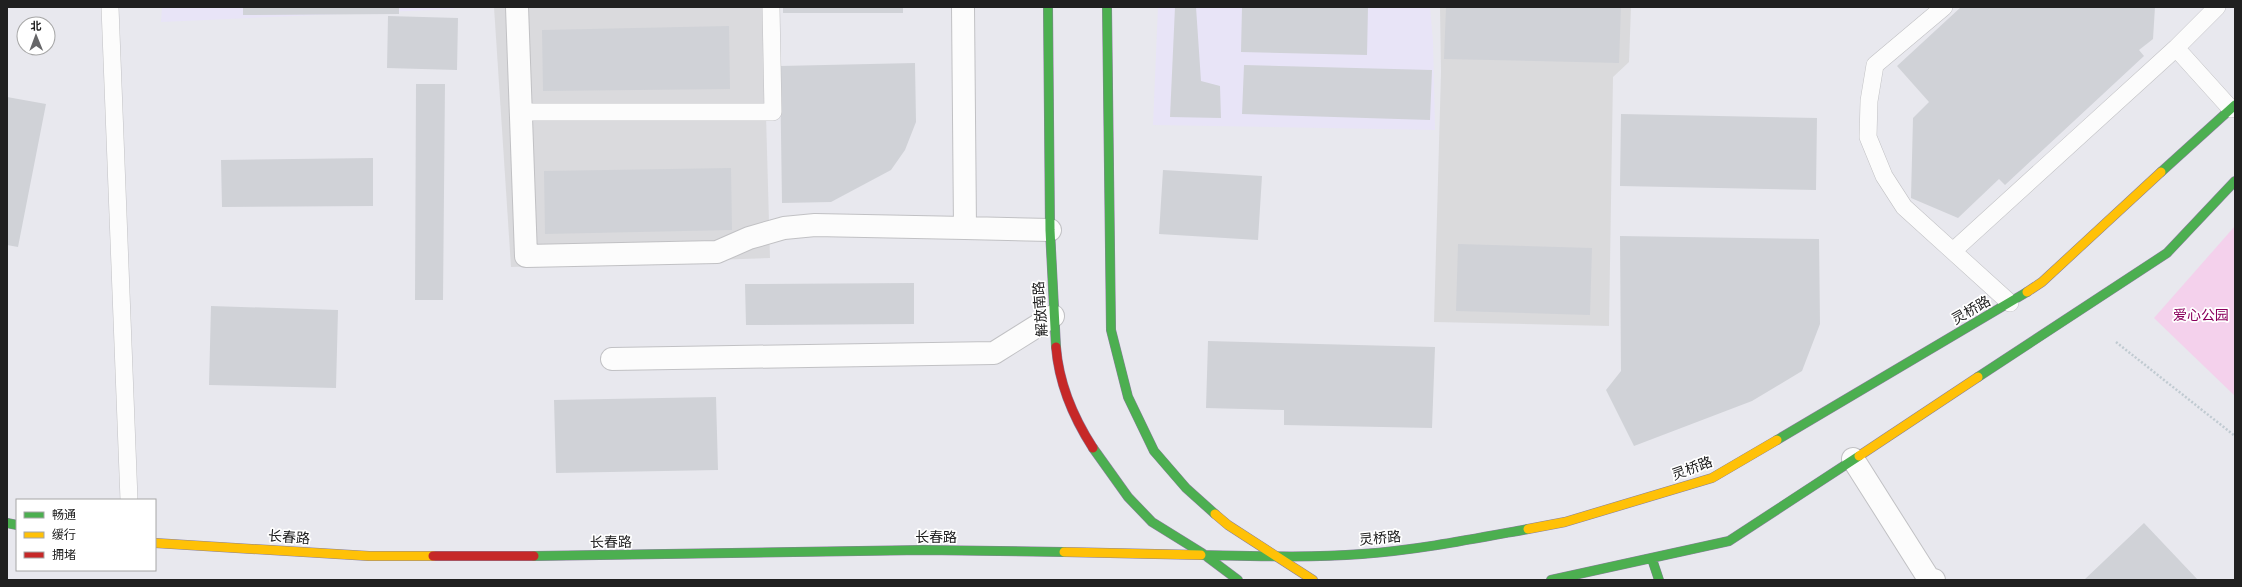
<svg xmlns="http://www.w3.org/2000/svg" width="2242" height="587" viewBox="0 0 2242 587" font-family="Raleway,'Noto Sans SC',sans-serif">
	<rect width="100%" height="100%" fill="#e8e8ee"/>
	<path fill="#dadadd" d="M494,7H763L770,258L511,267Z"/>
	<path fill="#e8e4f7" d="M162,7H454V9L161,22Z
		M1158,7H1430L1433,41L1435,130L1153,125Z"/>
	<path fill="#dadadc" d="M1440,7H1631L1629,62L1613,77L1609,326L1434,322L1441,72Z"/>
	<path fill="#f4d1ec" d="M2235,226V396L2154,318Z"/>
	<path fill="#d0d2d7" d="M243,7H399V14L243,15Z
		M783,7H903V13H783Z
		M1175,7H1196L1201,81L1220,86L1221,118L1170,117Z
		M1242,7H1368L1367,55L1241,52Z
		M1446,7H1621L1619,63L1444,59Z
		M1961,7H2155L2153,39L2139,50L2144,56L2005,185L1999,179L1958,218L1911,198L1913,118L1929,102L1897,66Z
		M388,16L458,18L457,70L387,68Z
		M729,26L730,89L543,91L542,30Z
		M915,63L916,122L905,150L891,170L831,202L782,203L780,66Z
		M1244,65L1432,70L1430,120L1242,114Z
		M416,84H445L443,300H415Z
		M7,97L46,104L18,247L7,245Z
		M1621,114L1817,118L1816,190L1620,186Z
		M373,158V206L222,207L221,160Z
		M731,168L732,230L545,234L544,171Z
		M1163,170L1262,176L1258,240L1159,234Z
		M1620,236L1819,239L1820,324L1802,371L1752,401L1634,446L1606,390L1621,371Z
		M1458,244L1592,248L1590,315L1456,311Z
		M914,283V324L746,325L745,284Z
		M211,306L338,310L336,388L209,385Z
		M1208,341L1435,347L1432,428L1284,425V410L1206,408Z
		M716,397L718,470L556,473L554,400Z
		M2144,523L2198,580H2084Z"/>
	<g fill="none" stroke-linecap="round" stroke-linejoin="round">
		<g stroke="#c1c1c4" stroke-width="18">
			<path id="lane" d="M110,7L129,500
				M1944,7L1875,65L1869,101L1868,137L1884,176L1904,207L2010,303
				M2217,7L2176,48L2231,109
				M520,112H773L771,7
				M1953,251L2176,48"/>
		</g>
		<g stroke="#c1c1c4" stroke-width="24">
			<path id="street" d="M517,7L526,256L717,252L749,238L784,228L815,225L965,228
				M963,7L965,228L1050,230
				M612,359L994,353L1053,316
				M1853,459L1929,579L1934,580"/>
		</g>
		<g stroke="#887f9a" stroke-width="10">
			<path id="fast" d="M1048,7L1050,230L1056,347
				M1107,7L1111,330L1128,397L1154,451L1186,488L1215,514
				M2161,172L2235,105
				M1978,377L2167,253L2235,181
				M1777,440L2027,292
				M1093,448L1128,497L1152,522L1202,553L1238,580
				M7,523L17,525
				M1201,555C1254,556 1308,558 1362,554C1418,550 1473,539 1528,529
				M534,556L923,550L1064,552
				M1652,559L1659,580
				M1551,580L1729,541L1859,456"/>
		</g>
		<g stroke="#887f9a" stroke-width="10">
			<path id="slow" d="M2027,292L2042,282L2161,172
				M1859,456L1978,377
				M1215,514L1228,525L1313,580
				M1528,529L1565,522L1712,478L1777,440
				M155,543L369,556H433
				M1064,552L1201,555"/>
		</g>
		<g stroke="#887f9a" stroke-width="10">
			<path id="jam" d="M1056,347C1059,384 1073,417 1093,448
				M433,556H534"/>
		</g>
		<path stroke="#c0cad1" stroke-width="2.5" stroke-dasharray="2 2" stroke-linecap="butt" d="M2116,342L2235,436"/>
		<use href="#lane" stroke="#fcfcfc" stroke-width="17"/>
		<use href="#street" stroke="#fcfcfc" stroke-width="22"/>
		<use href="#fast" stroke="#4caf50" stroke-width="9"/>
		<use href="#slow" stroke="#ffc107" stroke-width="9"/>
		<use href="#jam" stroke="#c62828" stroke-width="9"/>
	</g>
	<g text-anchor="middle" stroke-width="3.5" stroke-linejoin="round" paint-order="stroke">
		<g font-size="14" fill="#202020" stroke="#fff">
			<text transform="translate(1040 309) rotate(-94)" y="5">解放南路</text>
			<text transform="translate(1971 310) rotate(-30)" y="5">灵桥路</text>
			<text transform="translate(1692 468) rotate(-20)" y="5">灵桥路</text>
			<text transform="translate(289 537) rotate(4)" y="5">长春路</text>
			<text x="936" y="542">长春路</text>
			<text transform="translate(1380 538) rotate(-5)" y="5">灵桥路</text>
			<text transform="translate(611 542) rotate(-1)" y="5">长春路</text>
		</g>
		<g font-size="14" fill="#8a015d" stroke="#fff">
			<text x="2201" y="320">爱心公园</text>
		</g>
	</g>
	<rect width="2242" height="587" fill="none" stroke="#202020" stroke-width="16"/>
	<rect x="16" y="499" width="140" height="72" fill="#ffffff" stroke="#a6a6a6"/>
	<rect x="24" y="512" width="20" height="6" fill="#4caf50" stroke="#a6a6a6"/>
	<text x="52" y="519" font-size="12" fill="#202020">畅通</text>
	<rect x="24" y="532" width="20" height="6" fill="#ffc107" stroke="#a6a6a6"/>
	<text x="52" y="539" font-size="12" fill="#202020">缓行</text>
	<rect x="24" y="552" width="20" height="6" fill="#c62828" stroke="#a6a6a6"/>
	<text x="52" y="559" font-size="12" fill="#202020">拥堵</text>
	<g transform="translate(36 36) rotate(359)"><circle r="19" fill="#ffffff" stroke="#a6a6a6"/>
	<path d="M0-3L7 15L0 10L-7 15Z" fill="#666668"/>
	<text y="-6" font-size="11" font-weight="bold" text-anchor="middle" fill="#202020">北</text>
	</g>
</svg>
